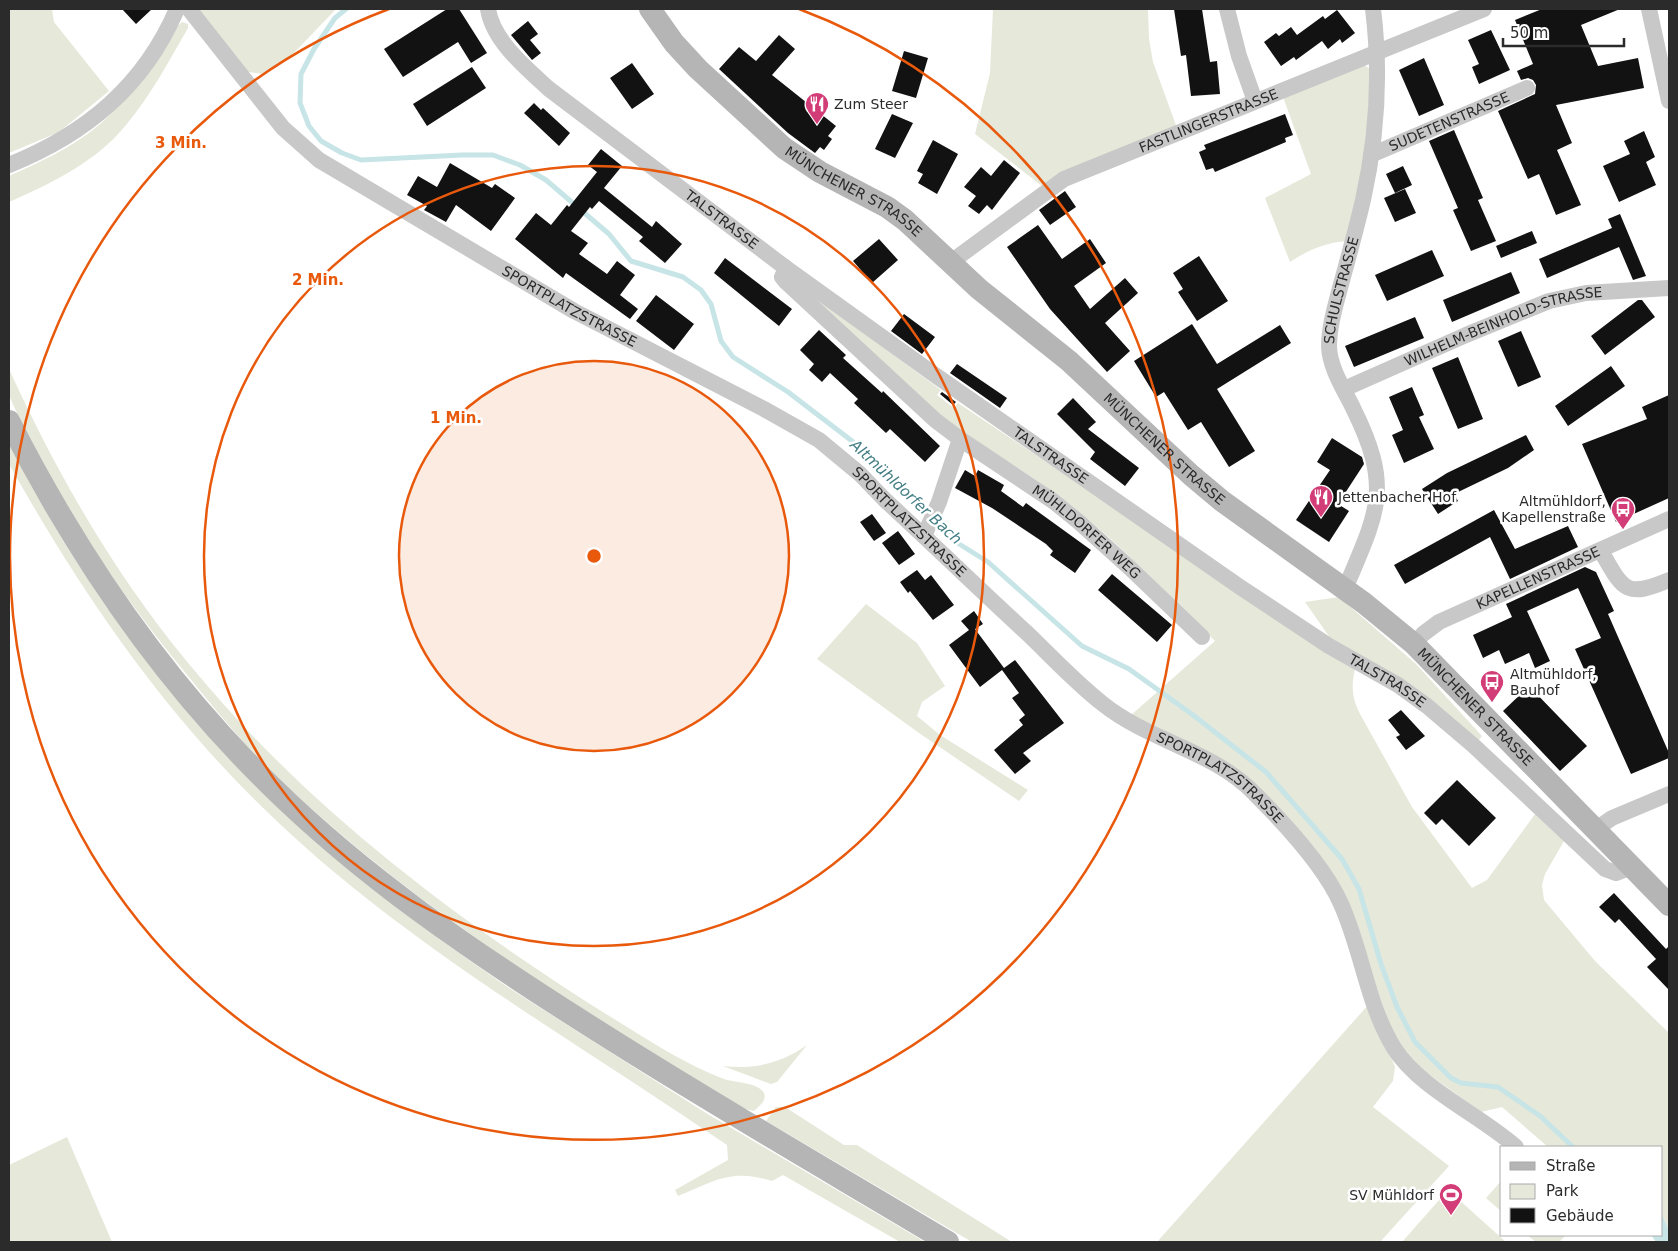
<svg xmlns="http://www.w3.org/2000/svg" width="1678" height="1251" viewBox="0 0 1678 1251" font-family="'DejaVu Sans',sans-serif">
	<rect width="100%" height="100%" fill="#fff"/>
	<path fill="#e6e8da" d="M9,9H52L54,22L109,91L59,132L9,153Z
		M199,9H336L293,54L264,74L248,72Z
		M993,9H1148L1149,39L1153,62L1177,128L1042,186L975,134L990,73Z
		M182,22L188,24V28C169,61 151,95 126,125C96,162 52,183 9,202V176C47,159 89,140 117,107C141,81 156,46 182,22Z
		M1360,65L1366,66L1371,70L1366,151L1346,241C1325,243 1308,250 1290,262L1265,198L1311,174L1283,97Z
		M800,286L941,390L937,395L954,408L958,403L1355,669C1351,687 1352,698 1360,714L1412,807L1472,888L1487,880L1535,814L1564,841L1545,874L1542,885L1544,900L1595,961L1669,1033V1231L1662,1214V1147H1548L1502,1107L1481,1112L1412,1062L1395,1041L1352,916L1282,815L1130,716L1215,641C1169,596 1125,548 1074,508C1029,471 976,445 931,408C885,371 843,327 800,286Z
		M9,369C57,474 115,575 189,664C310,812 465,927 627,1027C658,1046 689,1066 724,1079C735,1083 758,1082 764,1093C767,1101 759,1106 754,1111L741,1108C579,1009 419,911 280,780C247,748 217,712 188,676C140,618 96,557 58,491C42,465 29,436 15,409L9,395Z
		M9,444L63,541L107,608L175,696L439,939L509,988L706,1113L925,1242H900L783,1175L772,1181C732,1168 714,1181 678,1196L675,1190L728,1160L727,1145C577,1042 414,950 281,825C169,721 83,596 9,464Z
		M1339,597L1416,664L1482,736L1479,740L1333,642L1305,602Z
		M866,604L917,643L945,686L922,702L917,716L940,735L1028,790L1019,801L919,733L817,659Z
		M1369,1004L1395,1067L1393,1081L1373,1107L1449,1166L1380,1242H1157Z
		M807,1045L777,1082L771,1084L723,1066C753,1070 782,1063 807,1045Z
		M776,1107H785L844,1145H857L1012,1242H972L766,1121Z
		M67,1137L112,1242H9V1165Z
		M1502,1180V1212L1486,1198Z
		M1448,1190L1506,1242H1402Z
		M1527,1235H1566L1559,1242H1536Z"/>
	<path fill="#c7e4e6" d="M1662,1214L1669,1231V1242H1656L1651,1235H1662Z"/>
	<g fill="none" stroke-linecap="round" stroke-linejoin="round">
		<path stroke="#c7e4e6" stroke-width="5" d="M346,9L335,18L314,49L301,74L300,103L309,126L321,141L342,153L361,160L462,155H493L520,165L546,180L609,234L631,261L683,277L701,290L711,304L721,341L733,357L788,392L852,441L956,542L988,562L1082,646L1129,669L1193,715L1266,772L1342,859L1359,889L1381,964L1397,1007L1415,1042L1451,1078L1461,1083L1498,1087L1540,1116L1573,1147"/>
	</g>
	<path fill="#121212" d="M122,9H152L136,24Z
		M447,9H459L487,53L471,63L458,42L403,77L384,49Z
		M1174,9H1202L1210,62L1217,61L1220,94L1191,96L1186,55L1181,56Z
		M1542,9H1620L1581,25L1598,66L1638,58L1644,88L1556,105L1572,143L1557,150L1581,205L1556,215L1539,174L1528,179L1498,111L1535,94L1536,85L1533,80L1528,78L1521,80L1517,71L1533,64L1515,20Z
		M1337,10L1355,33L1342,43L1340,39L1328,49L1322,41L1296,60L1294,57L1281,66L1264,42L1276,33L1279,36L1291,27L1297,35L1323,16L1325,19Z
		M528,21L538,34L530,40L541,53L532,60L511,35Z
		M1491,30L1510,70L1479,84L1472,67L1479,64L1468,40Z
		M779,35L795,49L772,75L836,126L828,136L832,139L824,150L820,147L815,153L788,133L719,69L739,47L756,61Z
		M904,51L928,58L916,98L892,91Z
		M1424,58L1444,105L1419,116L1399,70Z
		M632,63L654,94L632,109L610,78Z
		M472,67L486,88L427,126L413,104Z
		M534,103L541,110L543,108L570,133L559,146L524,113Z
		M892,114L913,123L895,158L875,149Z
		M1285,114L1293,135L1285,138L1286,142L1215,172L1213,168L1206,170L1199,152L1206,149L1204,145Z
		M1454,130L1483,198L1478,200L1496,241L1471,251L1453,210L1458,208L1429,141Z
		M1644,131L1655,157L1646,162L1656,185L1619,202L1603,166L1630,154L1624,141Z
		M933,140L958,154L937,194L918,183L923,174L917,171Z
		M601,149L622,166L604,188L652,227L656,221L682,244L665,263L639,241L643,237L599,201L592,209L590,207L571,231L588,243L579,254L607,274L617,261L635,275L620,295L638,309L630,319L566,273L563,278L515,239L536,213L551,225L567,205L569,207L597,172L588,165Z
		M1004,160L1020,173L992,210L987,205L979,214L968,206L976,196L964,187L981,167L991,176Z
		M450,163L492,188L495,184L515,198L491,231L456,205L446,222L424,210L427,206L407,195L418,176L437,187Z
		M1403,166L1412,185L1395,193L1386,174Z
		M1405,189L1416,213L1395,222L1384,198Z
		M1065,191L1076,207L1050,225L1039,210Z
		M1620,214L1646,276L1633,280L1619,247L1547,278L1539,259L1612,228L1608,219Z
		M1038,225L1062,259L1090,239L1106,263L1074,286L1090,309L1125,278L1138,293L1105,323L1130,351L1107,372L1050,309L1007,247Z
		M1532,231L1537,243L1501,258L1496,246Z
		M879,239L898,260L872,283L853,261Z
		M1432,250L1444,276L1387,301L1375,275Z
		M1199,256L1228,301L1197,321L1178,292L1183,289L1173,273Z
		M725,258L792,309L779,326L714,273Z
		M1511,272L1520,293L1452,322L1443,300Z
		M656,295L694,324L674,350L636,321Z
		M1638,300H1642L1655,317L1605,355L1591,336Z
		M904,314L935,337L922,354L891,331Z
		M1415,317L1424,338L1354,367L1345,346Z
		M1192,324L1217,364L1280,325L1291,343L1217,389L1255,451L1229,467L1201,422L1188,430L1164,392L1156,397L1134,361Z
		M819,330L846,355L843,358L882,393L883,391L940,446L925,462L890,429L886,433L854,403L858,399L830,373L822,382L809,370L814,364L800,350Z
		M1521,331L1541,377L1518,387L1498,341Z
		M1458,357L1483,419L1458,429L1432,368Z
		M957,364L1007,398L1000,408L950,373Z
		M1611,366L1625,386L1568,426L1555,406Z
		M1412,387L1424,415L1419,417L1434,449L1404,463L1392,435L1403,430L1389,397Z
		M942,392L956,402L953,405L940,394Z
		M1669,395V498L1616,522L1582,444L1647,419L1642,407Z
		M1073,398L1096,422L1088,429L1139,468L1125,486L1090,459L1095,452L1057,414Z
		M1526,435L1534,450L1508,468L1454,494L1458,501L1438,514L1422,489L1447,473Z
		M1332,438L1362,457L1364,464L1338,504L1349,511L1329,542L1296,520L1330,470L1317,462Z
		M965,470L975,476L978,470L1004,485L1001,491L1023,507L1026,503L1091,550L1075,573L1050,555L1053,551L1046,544L992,508L955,488Z
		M1494,510L1515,549L1568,526L1578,547L1510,579L1490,537L1405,584L1394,565Z
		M872,514L886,533L874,541L860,522Z
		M898,531L915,554L899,565L882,543Z
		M1585,567L1596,572L1614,611L1608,614L1669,753V758L1631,774L1575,649L1601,638L1578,588L1527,611L1550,661L1535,668L1529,653L1505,664L1499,650L1483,658L1473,635L1512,617L1506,604Z
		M917,570L925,580L931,575L954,605L933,620L910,591L908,593L900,582Z
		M1112,574L1172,625L1157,642L1098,590Z
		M974,611L983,624L975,629L1004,668L1015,660L1064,723L1023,753L1031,761L1015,774L994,750L1023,725L1019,720L1025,715L1012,698L1019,693L1002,670L980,687L949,645L969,630L961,621Z
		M1529,686L1587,746L1560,771L1503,711Z
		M1401,710L1425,736L1406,750L1396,737L1400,735L1388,720Z
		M1457,780L1496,818L1469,846L1442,819L1436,825L1424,813Z
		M1614,893L1666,949L1669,946V990L1647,967L1656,959L1619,919L1615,923L1599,907Z"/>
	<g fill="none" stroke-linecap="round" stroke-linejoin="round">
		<g stroke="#c8c8c8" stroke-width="16">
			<path id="s1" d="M189,9L283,128L319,160L574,311L764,409L819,440L860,474L885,500C933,544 980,590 1028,634C1053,658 1076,683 1103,704C1149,741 1214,751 1255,794C1284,823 1325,867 1341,904C1362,950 1367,1004 1394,1048C1419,1088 1480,1115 1516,1147"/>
			<path id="s2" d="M488,9C493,41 526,68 549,89L786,268L935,375L1240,587L1329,646L1398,685L1427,706L1474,746L1605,869L1616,873L1632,867"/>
			<path d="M1227,9L1239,56L1255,101"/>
			<path d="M1649,9L1669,101"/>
			<path id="s3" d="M1371,155L1527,88"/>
			<path d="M9,165C86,134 144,86 177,9"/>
			<path id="s4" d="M951,262L1064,179L1484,9"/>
			<path id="s5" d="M786,268L782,277L786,282L935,420L960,439L1053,501L1079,522L1130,568L1202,637"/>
			<path id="s6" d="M1344,389L1466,335L1549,301L1586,293L1669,288"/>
			<path d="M924,536L939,502L960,439"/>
			<path d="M1601,551C1623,589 1625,599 1669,580"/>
			<path id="s7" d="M1345,589C1377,513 1393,489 1354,410C1345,391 1330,369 1329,347C1329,327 1335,307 1340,288C1348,259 1356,230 1363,200C1377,137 1381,73 1373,9"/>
			<path id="s8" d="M1414,644L1423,634L1439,622L1669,519"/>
			<path d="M1596,829L1612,818L1669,794"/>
		</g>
		<g stroke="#b5b5b5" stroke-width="22">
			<path id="s9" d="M650,9L674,43L698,69L784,148L820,172L887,207L905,220L979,289L1069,361L1191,475L1222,501L1364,603L1414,644L1669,905"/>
			<path d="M9,421C77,555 164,682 272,787C365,878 473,952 582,1021C702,1098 826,1169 948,1242"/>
		</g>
	</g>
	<circle cx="594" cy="556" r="195" fill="#e8590c" fill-opacity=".12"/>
	<g fill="none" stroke="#e8590c" stroke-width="2.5">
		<circle cx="594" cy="556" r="195"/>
		<circle cx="594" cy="556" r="390"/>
		<path d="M799 9A584 584 0 1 1 389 9"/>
	</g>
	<defs>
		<g id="restaurant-pin" transform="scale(1.25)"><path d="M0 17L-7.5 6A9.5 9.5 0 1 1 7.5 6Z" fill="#d33d77" stroke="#fff"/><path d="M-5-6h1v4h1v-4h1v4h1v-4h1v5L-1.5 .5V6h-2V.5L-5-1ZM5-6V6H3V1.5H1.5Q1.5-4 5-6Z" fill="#fff"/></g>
		<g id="bus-pin" transform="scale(1.25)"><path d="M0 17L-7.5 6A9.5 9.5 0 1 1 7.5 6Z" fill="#d33d77" stroke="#fff"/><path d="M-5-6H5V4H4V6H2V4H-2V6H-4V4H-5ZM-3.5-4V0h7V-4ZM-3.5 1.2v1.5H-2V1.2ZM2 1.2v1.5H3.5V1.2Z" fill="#fff"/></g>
		<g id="stadium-pin" transform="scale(1.25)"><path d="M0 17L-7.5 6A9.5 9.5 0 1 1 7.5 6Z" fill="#d33d77" stroke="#fff"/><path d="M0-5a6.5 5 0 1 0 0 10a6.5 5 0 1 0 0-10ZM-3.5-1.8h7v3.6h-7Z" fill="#fff"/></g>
	</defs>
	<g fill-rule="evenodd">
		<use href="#restaurant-pin" x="817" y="104"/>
		<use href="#restaurant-pin" x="1321" y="497"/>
		<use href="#bus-pin" x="1623" y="509"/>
		<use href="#bus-pin" x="1492" y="682"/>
		<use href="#stadium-pin" x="1451" y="1195"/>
	</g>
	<g text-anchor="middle" stroke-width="5" stroke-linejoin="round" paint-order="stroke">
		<g font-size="14" fill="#2b2b2b" stroke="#fff" text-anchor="start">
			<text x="834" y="109">Zum Steer</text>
			<text x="1338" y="502">Jettenbacher Hof</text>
			<text x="1606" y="506" text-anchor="end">Altmühldorf,<tspan x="1606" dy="16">Kapellenstraße</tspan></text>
			<text x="1510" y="679">Altmühldorf,<tspan x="1510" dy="16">Bauhof</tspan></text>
			<text x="1434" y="1200" text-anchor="end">SV Mühldorf</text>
		</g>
		<g font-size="14" fill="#2b2b2b" stroke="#fff">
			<text dy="5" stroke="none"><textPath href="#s4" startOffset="296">FASTLINGERSTRASSE</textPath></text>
			<text dy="5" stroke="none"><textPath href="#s3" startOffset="85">SUDETENSTRASSE</textPath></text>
			<text dy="5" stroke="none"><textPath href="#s9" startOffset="276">MÜNCHENER STRASSE</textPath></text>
			<text dy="5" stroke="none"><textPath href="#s2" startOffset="319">TALSTRASSE</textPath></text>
			<text dy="5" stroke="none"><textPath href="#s7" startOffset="315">SCHULSTRASSE</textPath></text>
			<text dy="5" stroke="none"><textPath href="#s1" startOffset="490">SPORTPLATZSTRASSE</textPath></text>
			<text dy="5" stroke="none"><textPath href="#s6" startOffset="172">WILHELM-BEINHOLD-STRASSE</textPath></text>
			<text dy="5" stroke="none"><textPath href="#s9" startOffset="681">MÜNCHENER STRASSE</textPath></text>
			<text dy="5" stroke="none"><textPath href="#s2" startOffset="724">TALSTRASSE</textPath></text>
			<text dy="5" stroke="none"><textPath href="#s1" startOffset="895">SPORTPLATZSTRASSE</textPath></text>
			<text dy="5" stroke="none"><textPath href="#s5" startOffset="408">MÜHLDORFER WEG</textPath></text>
			<text dy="5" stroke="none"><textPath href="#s8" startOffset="142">KAPELLENSTRASSE</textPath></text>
			<text dy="5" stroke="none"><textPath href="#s2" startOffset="1129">TALSTRASSE</textPath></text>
			<text dy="5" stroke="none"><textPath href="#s9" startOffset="1086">MÜNCHENER STRASSE</textPath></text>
			<text dy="5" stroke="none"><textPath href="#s1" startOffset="1300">SPORTPLATZSTRASSE</textPath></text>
		</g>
		<g font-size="15" font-style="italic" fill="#427f85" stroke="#fff">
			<text transform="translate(906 492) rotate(43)" y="5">Altmühldorfer Bach</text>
		</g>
	</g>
	<circle cx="594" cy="556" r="8" fill="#e8590c" stroke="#fff" stroke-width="2.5"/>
	<g font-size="15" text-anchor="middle" font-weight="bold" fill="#e8590c" stroke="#fff" stroke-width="5" stroke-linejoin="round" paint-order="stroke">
		<text x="181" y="148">3 Min.</text>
		<text x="318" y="285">2 Min.</text>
		<text x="456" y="423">1 Min.</text>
	</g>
	<rect width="1678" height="1251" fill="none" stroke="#2b2b2b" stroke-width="20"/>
	<rect x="1500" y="1146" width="162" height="90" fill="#ffffff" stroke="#aaaaaa"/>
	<rect x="1510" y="1162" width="25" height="8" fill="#b5b5b5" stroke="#aaaaaa"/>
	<text x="1546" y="1171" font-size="15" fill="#2b2b2b">Straße</text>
	<rect x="1510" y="1184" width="25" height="15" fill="#e6e8da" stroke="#aaaaaa"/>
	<text x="1546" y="1196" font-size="15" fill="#2b2b2b">Park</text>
	<rect x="1510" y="1208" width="25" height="15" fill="#121212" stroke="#aaaaaa"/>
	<text x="1546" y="1221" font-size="15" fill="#2b2b2b">Gebäude</text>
	<path d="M1503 38v8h121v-8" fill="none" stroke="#2b2b2b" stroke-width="2.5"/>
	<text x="1510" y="38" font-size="15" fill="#2b2b2b" stroke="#ffffff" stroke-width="4" paint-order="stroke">50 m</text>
</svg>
